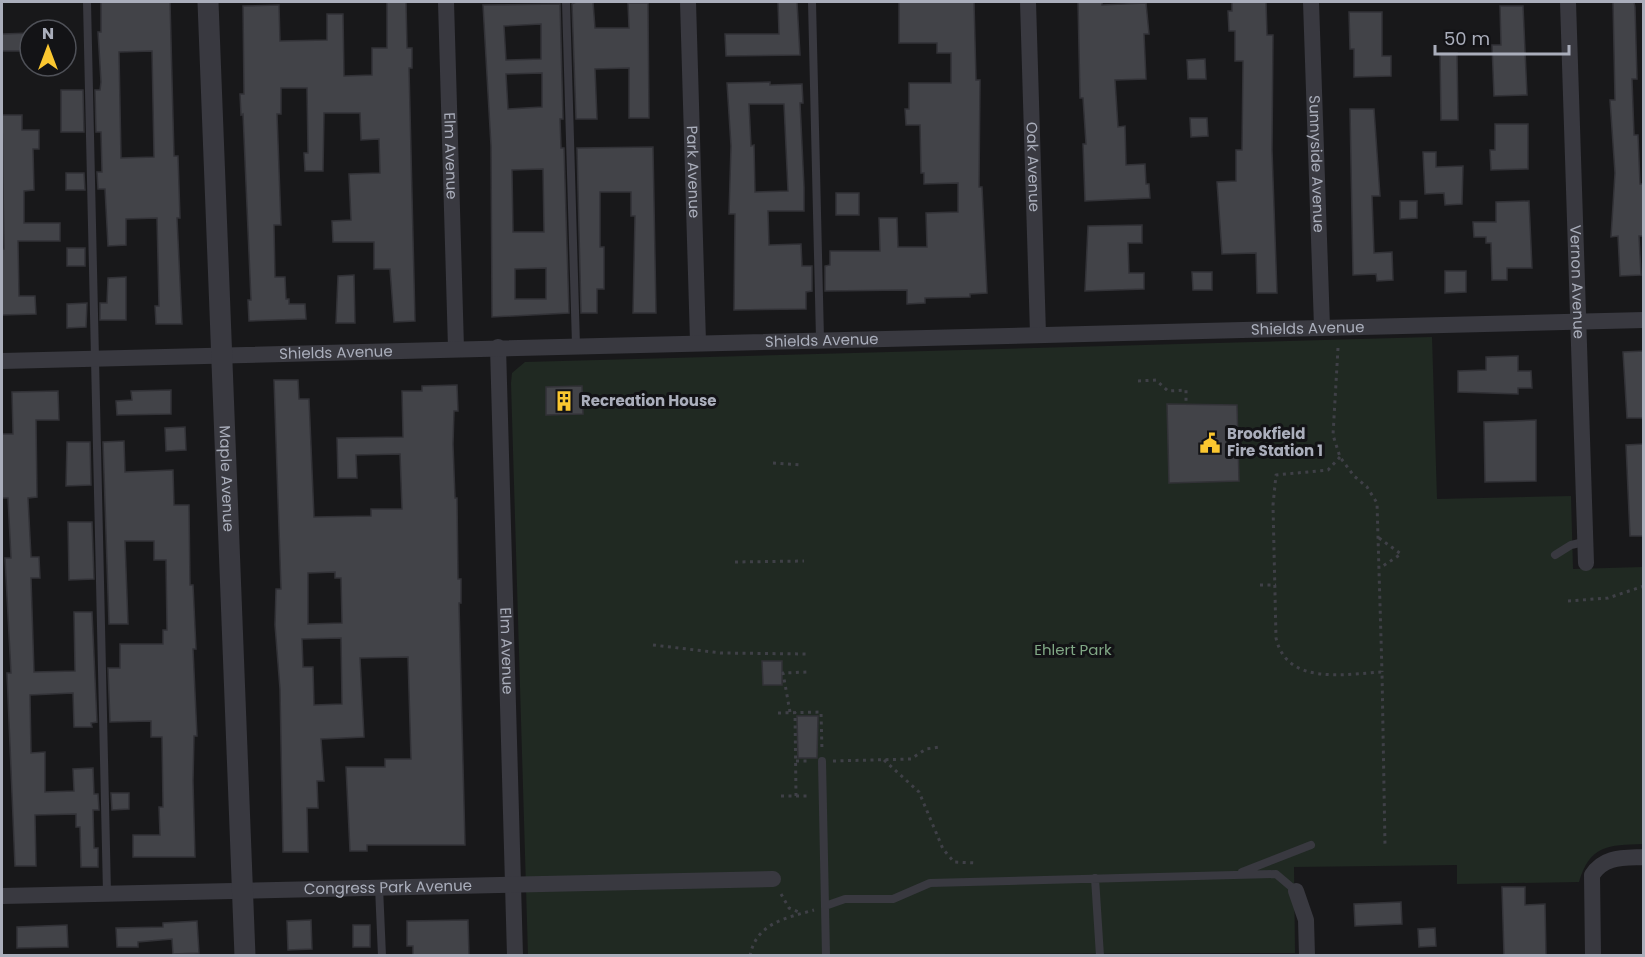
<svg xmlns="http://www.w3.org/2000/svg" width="1645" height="957" viewBox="0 0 1645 957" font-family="Poppins,sans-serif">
	<rect width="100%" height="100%" fill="#18181a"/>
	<path fill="#202922" d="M1432,337L1437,499L1571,496L1573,569L1643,567V844C1608,845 1590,845 1579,882L1457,884V865L1294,867L1295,953L528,955L511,383L512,373L525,362Z"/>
	<path fill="#424348" stroke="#323237" stroke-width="1.5" fill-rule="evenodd" d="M101,2H170L174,156H178L180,218H177L182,324H156L155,306H159L157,218L126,219V245L108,246L105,189H98L97,172H102L101,132H96L95,90H100L101,82L98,32H101ZM152,51L154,157L121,158L119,52Z
		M387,2H406L407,48H412V68H409L415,321L394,322L390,269H374V242H333L332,221L351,220L349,174L380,173L379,139L361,140L360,113H324L323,171H305L304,153H308L307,88H281V114H277L281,225H274L275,277H285L286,299H289V304H305L306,319L249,321L248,300H251L243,114L241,115L240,94H244L243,6L279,5L280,41L327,40V14H343L344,76L372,75V48H387Z
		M576,2H593L595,28H629L628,3H648L649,118H629V68L595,69L597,119H576L572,4Z
		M778,2H797L800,55L726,56L725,34H779Z
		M899,2H974L976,80H980L979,187H982L987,293L970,294V297L925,298V303L907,304V290L825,291V266L830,265V251H880L879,218H897L898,247H927L926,213L958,212V183L924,184V173H921L920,125H906L905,109H909V83H951V53H937V43H899Z
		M1078,2H1102V5L1146,3L1149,34H1144L1146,79L1115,80L1118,127L1125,126L1126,165L1145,164L1146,184H1149L1150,198L1085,201L1083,144H1086L1083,98H1080Z
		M1232,2H1266L1267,35H1273L1272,150L1277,293H1257L1256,253L1222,254L1217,182L1236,181V150H1242L1243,61H1235V31H1229L1228,11H1232Z
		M1613,2H1634L1635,7L1637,79H1632L1634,135H1638L1640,184H1644V236H1639L1641,275L1620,276L1618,236L1611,237L1615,173L1610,100H1615Z
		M560,4L563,119H560L561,148H564L569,313L492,317L491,146L483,5ZM541,24V59L506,60L504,26ZM542,73V107L508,109L506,74ZM543,169L544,232H513L512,170ZM546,268V299H515V269Z
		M1500,6H1523L1527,95L1494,96L1492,45H1501Z
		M1349,12H1382V56H1391V76L1354,77V49H1350Z
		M30,33V51H2V34Z
		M1440,53H1457L1458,120H1441Z
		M1205,59L1206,79H1188L1187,60Z
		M770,82V85L802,84L803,103H800L804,187V211H768L769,245L801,244L802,266H812V291L806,292V309L734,310L735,214H729L731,146L727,83ZM749,104H784L788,191L755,192L754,145L751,146Z
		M61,90H83L84,132H61Z
		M1350,109H1374L1380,196H1372L1374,253L1392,252L1393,280L1377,281L1376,274L1353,275Z
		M2,115H22V130H39V149H33L34,190L24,191V223H60V241H18L19,296H35L36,314L2,315V249H4Z
		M1190,118H1207L1208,136L1191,137Z
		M1495,124H1528V169L1491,170L1490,150H1495Z
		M653,147L656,313H633L635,216H631V192H600V247H604V289H597V313H581L577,148Z
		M1423,152H1436V167L1463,166L1462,204L1445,205L1444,193L1425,194Z
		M66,173H84L85,190H66Z
		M836,193H859V215H836Z
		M1400,201H1417V218L1400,219Z
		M1529,201L1532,268H1507V280H1492L1491,243H1486V237H1474L1473,222H1496V202Z
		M1142,225V243H1128L1129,273H1144V289L1085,291L1088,226Z
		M67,248H85V266H67Z
		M1445,271H1466V292L1445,293Z
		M1192,272H1212V290H1193Z
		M354,275L355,323H336L338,276Z
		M126,277V320H100V303H107L108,278Z
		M87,303L86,327L67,328V304Z
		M1644,351V418H1627L1623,352Z
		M1518,356V371H1531L1532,388H1518V394L1458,392V371L1486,370V357Z
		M274,380H298L299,399H309L314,517L371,516V509H402L400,454L356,455L357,478H338L337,438L403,437L402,391H422V386L457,385L458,411H454L453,444L455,498H457L458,579H461V603H459L465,845H367V851H350L346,767H385V759H411L408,657L360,658L364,737L321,739L324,781H317L318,808H307L308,852H283L280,689L275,625L276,589H281ZM335,572V578H341L342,623L308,624V573ZM341,638L342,704L314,705L313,667H303L302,639Z
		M582,386L583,414L546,415V387Z
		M171,390V414L117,415L116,401L132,400L131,391Z
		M58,391L59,420H36L37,497L28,498L31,557H39L40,578H31L34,672L75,671L74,612H92L97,722L91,723L92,727H74L73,693L30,695L31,753L45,752V792L74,791L73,769L93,768L94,794H98L99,810H93L94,848H98V867H81L80,827H76V814L35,815L36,866H15L7,673H11L5,558H11L8,498H2V434H13L12,392Z
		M1167,404L1237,405L1239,481L1169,483Z
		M1536,420V481L1485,482L1484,422Z
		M185,427L186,450L166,451L165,428Z
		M124,441L125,472L173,470L174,505H189L190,585H193L196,649H193L197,736H194L193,781L195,857H133V835H160L159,807H163L162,737H151V721L110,722L108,668H120V644H163V630H167L166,560H154V541H125L128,624H109L103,442Z
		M67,442H90L91,485L66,486Z
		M1644,444V536H1630L1626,445Z
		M68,522H92L94,579L69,580Z
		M762,661H782V685H763Z
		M797,716H818L817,758H798Z
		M111,793H129V809L112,810Z
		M1502,887H1525V905L1545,904L1546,956H1504Z
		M1401,902L1402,924L1355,926L1354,904Z
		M311,920L312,949L288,950L287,921Z
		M468,920L469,956H413V946H407V921Z
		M197,921L199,953L173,954L172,939L138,942V947H117L116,928L163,927V923Z
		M67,925L68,947L17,948V927Z
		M353,925H370V947H353Z
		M1435,928L1436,946L1419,947L1418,929Z"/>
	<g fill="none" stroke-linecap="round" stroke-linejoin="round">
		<path stroke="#3f4047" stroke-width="3" stroke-dasharray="3 4.5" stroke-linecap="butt" d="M1338,348L1333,435L1340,457L1354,476L1367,487L1377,503L1382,672
			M1138,381L1156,380L1168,391L1186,390V404
			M1340,457L1328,470L1276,475L1273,505L1276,638C1287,686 1344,674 1382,672L1385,846
			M773,463L801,465
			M1379,538L1401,554L1380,568
			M735,562L804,561
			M1260,585H1276
			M1568,601L1608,598L1644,586
			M653,645L721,653L807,654
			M790,712L783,673L807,672
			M778,713L821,712L822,750
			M884,760L919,792L943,849L954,862L977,863
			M796,761H809
			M833,761L911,759L926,749L940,747
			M781,796H796L795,712
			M796,796H809
			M781,894L789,908L801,913
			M750,956C756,923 786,918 814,910"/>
		<path stroke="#393940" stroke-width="8" d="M87,2L107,893
			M566,2L576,345
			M812,2L820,339
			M1555,555L1571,545L1584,542
			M822,761L825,906
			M1242,872L1311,845
			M1095,878L1100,956
			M379,887L382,956
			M826,956L825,906L845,899H893L930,883L1276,874L1296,891"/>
		<g stroke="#393940" stroke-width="16">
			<path id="s1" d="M446,2L456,348"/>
			<path id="s2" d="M688,2L698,342"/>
			<path id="s3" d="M1028,2L1038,334"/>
			<path id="s4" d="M1311,2L1322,327"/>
			<path id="s5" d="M1568,2L1586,563"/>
			<path id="s6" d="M498,347L515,956"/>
			<path id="s7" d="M2,361L1644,320"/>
			<path d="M1296,891L1306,920L1307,956"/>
			<path id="s8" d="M2,896L773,879"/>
			<path d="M1593,956L1592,875C1604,856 1623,858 1644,857"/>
		</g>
		<path stroke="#393940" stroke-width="21" id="s9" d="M208,2L245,956"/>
	</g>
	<defs>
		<g id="building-bare" transform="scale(1.62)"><path d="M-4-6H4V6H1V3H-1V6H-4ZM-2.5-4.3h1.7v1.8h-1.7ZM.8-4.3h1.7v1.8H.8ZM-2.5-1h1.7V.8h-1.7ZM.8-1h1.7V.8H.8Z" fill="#fbc730" stroke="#131316" stroke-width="2.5" paint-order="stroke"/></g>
		<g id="civic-bare" transform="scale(1.62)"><path d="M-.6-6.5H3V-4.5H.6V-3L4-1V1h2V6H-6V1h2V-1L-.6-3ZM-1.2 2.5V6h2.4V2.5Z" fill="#fbc730" stroke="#131316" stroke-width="2.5" paint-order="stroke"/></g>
	</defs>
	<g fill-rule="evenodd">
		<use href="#building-bare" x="564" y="401"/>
		<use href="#civic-bare" x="1210" y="443"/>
	</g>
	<g text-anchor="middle" stroke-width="6" stroke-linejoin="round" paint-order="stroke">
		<g font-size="15" fill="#aaaebb" stroke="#131316">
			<text dy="5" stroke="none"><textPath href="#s1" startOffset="154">Elm Avenue</textPath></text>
			<text dy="5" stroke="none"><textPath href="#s4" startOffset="162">Sunnyside Avenue</textPath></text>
			<text dy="5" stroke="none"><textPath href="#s3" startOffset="165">Oak Avenue</textPath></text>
			<text dy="5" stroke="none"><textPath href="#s2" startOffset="170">Park Avenue</textPath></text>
			<text dy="5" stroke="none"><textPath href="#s5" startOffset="280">Vernon Avenue</textPath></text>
			<text dy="5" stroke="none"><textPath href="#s7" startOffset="1306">Shields Avenue</textPath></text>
			<text dy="5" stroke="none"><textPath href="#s7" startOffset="820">Shields Avenue</textPath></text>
			<text dy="5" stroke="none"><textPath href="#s7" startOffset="334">Shields Avenue</textPath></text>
			<text dy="5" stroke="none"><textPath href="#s9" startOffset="477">Maple Avenue</textPath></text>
			<text dy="5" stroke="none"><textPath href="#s6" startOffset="304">Elm Avenue</textPath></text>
			<text dy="5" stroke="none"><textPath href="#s8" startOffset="386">Congress Park Avenue</textPath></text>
		</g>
		<g font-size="15" font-weight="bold" fill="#aaaebb" stroke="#131316" text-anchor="start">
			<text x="581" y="406">Recreation House</text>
			<text x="1227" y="439">Brookfield<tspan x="1227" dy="17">Fire Station 1</tspan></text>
		</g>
		<g font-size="15" fill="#80a785" stroke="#131316">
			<text x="1073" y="655">Ehlert Park</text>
		</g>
	</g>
	<rect width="1645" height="957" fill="none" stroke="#aaaebb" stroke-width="6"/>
	<g transform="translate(48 48)"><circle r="28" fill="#131316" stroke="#4f5158" stroke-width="1.5"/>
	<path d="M0-4.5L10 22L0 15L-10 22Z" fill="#fbc730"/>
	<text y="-9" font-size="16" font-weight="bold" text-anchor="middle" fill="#aaaebb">N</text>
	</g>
	<path d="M1435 45v9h134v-9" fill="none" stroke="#aaaebb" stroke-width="3"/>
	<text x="1444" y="45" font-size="18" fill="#aaaebb" stroke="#131316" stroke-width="4.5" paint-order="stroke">50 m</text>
</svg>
